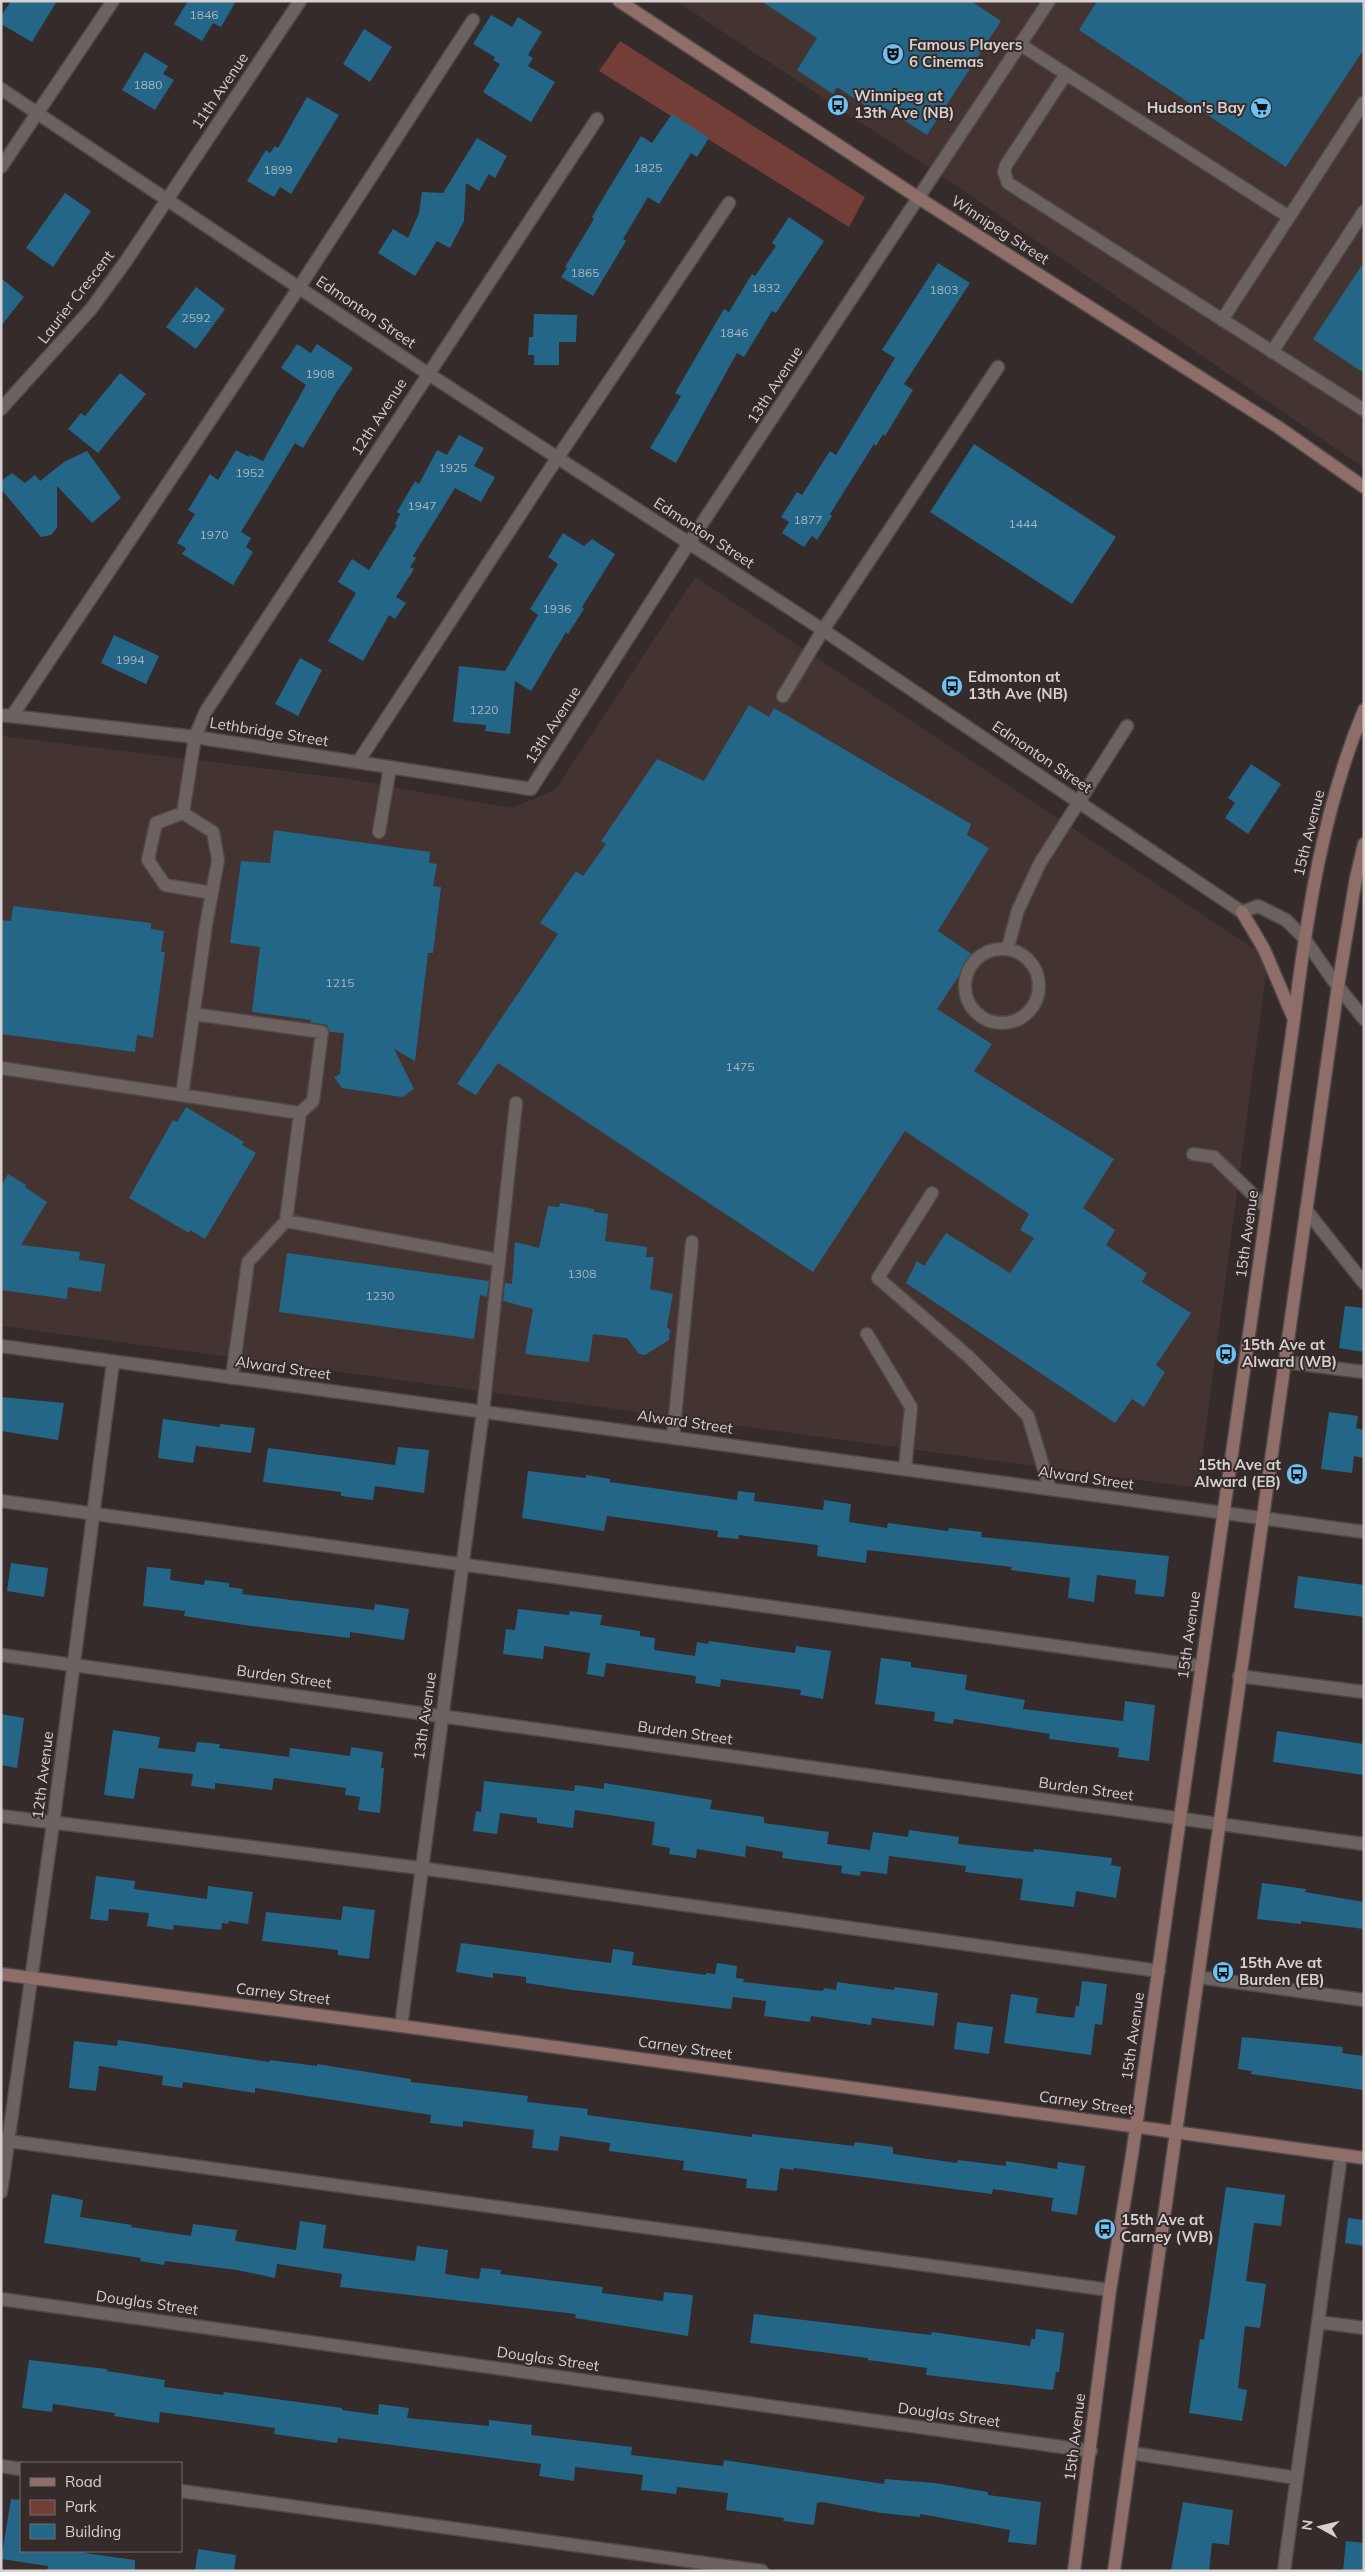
<svg xmlns="http://www.w3.org/2000/svg" width="1365" height="2572" viewBox="0 0 1365 2572" font-family="Mulish,sans-serif">
	<rect width="100%" height="100%" fill="#342b2a"/>
	<path fill="#433331" d="M676,1H1364V468L948,180Z
		M695,577L1268,958L1198,1488L1,1326V736L342,778L512,808L555,790Z"/>
	<path fill="#733e37" d="M620,41L865,197L849,227L599,71Z"/>
	<path fill="#246688" d="M11,1H57L32,42L1,24V16Z
		M188,1H236L221,27L213,23L202,41L174,24Z
		M761,1H971L1001,21L927,135L884,107L879,115L837,87L833,94L797,70L817,38Z
		M1097,1H1364V49L1286,167L1079,30Z
		M491,15L512,27L518,17L542,32L528,55L533,58L528,66L555,82L531,122L483,92L500,64L493,60L495,57L473,44Z
		M364,29L392,47L370,82L343,64Z
		M145,52L168,66L163,74L174,80L155,110L122,90Z
		M307,97L339,115L291,194L280,187L274,197L247,181L266,150L270,153L275,146L278,148Z
		M672,114L709,138L697,157L691,153L659,204L648,197L623,239L626,241L593,296L561,277L567,268L565,267L594,219L592,217L603,198L641,136L652,143Z
		M477,138L507,156L495,178L489,174L479,191L466,183L464,221L450,248L437,241L415,276L378,253L393,229L408,238L419,213L422,192L443,193Z
		M65,193L91,211L53,267L26,248Z
		M789,217L824,241L776,313L772,311L744,357L737,353L676,463L650,448L681,396L675,393L724,309L729,312L752,274L755,276L776,246L772,243Z
		M1364,262V373L1313,339Z
		M938,263L970,283L904,384L913,390L885,436L883,434L876,446L874,444L830,514L832,516L817,540L812,536L804,547L782,533L789,522L781,517L797,492L802,495L830,451L836,455L895,358L882,350Z
		M1,278L24,297L1,326Z
		M196,287L225,309L196,349L166,327Z
		M534,314L577,315L576,342H559V365H534V355H528L529,337H533Z
		M297,344L311,353L317,344L353,368L336,393L303,448L295,443L241,532L251,538L246,547L253,552L233,585L182,554L186,548L177,543L195,514L188,510L210,474L218,480L236,450L249,457L250,455L263,461L306,385L281,368Z
		M120,373L146,394L98,453L68,429L81,413L85,416Z
		M459,435L484,448L474,466L495,477L481,502L455,488L413,556L416,558L410,567L414,569L396,597L406,603L395,619L389,615L363,661L328,641L356,593L338,582L352,559L369,570L397,525L395,524L400,514L397,512L415,481L419,484L437,450L447,455Z
		M974,444L1116,537L1072,604L930,512Z
		M87,451L121,498L92,523L57,486V528L51,535L41,537L1,489V481L12,473L25,483L35,475L40,481L64,462Z
		M563,533L584,546L592,539L615,554L582,607L584,609L568,634L566,632L531,691L515,681L510,734L485,731L486,725L453,722L459,666L505,671L538,615L530,609L558,564L548,557Z
		M114,635L159,656L146,684L101,663Z
		M300,658L322,670L298,716L275,704Z
		M749,705L769,717L774,708L971,824L967,835L989,848L938,931L973,955L937,1009L992,1044L974,1071L1114,1159L1083,1208L1115,1230L1106,1245L1147,1273L1142,1282L1191,1313L1156,1365L1165,1372L1144,1407L1132,1399L1115,1423L906,1283L917,1261L924,1266L946,1233L1010,1273L1034,1238L1020,1230L1029,1214L905,1131L813,1272L498,1063L476,1095L457,1084L558,934L540,923L576,871L583,876L606,844L601,841L657,759L704,781Z
		M1251,764L1281,784L1248,834L1225,818L1235,803L1228,798Z
		M274,830L430,852L429,863L437,864L433,886L441,887L433,953H428L415,1061L394,1049L414,1089L402,1097L342,1088L334,1077L340,1074L344,1033L330,1032L327,1025L310,1022L311,1020L252,1012L260,947L230,943L241,861L270,863Z
		M13,906L151,923V929L164,931L161,952H165L153,1038L137,1035L135,1052L1,1034V920L11,921Z
		M186,1107L244,1142L242,1145L256,1153L205,1239L190,1230L189,1233L129,1198L173,1120L177,1122Z
		M8,1174L26,1185L25,1187L47,1202L21,1245L80,1252L79,1260L105,1264L101,1292L68,1287L67,1299L1,1290V1186Z
		M560,1203L594,1209V1212L608,1214L605,1241L647,1247L646,1257H654L650,1289L673,1294L667,1327L670,1330L669,1340L645,1355L639,1354L627,1338L593,1334L589,1362L525,1354L533,1309L503,1301L505,1283L512,1284L515,1242L539,1248L548,1206L559,1207Z
		M287,1253L489,1281L487,1297L480,1295L474,1339L279,1312Z
		M1345,1306L1364,1308V1352L1339,1348Z
		M1,1397L64,1403L58,1440L1,1431Z
		M1329,1412L1358,1416L1356,1428L1364,1430V1458L1354,1456L1352,1473L1321,1469Z
		M163,1419L220,1427V1424L255,1428L251,1453L196,1446L193,1463L158,1458Z
		M398,1447L429,1450L424,1493L375,1486L373,1500L341,1496V1492L263,1482L268,1448L395,1465Z
		M528,1471L586,1478V1475L610,1479V1482L737,1500L738,1491L755,1493L754,1501L823,1510L824,1500L851,1504L849,1522L887,1528L888,1523L948,1531L949,1528L982,1532L981,1537L1169,1556L1164,1597L1135,1594L1136,1580L1097,1575L1094,1602L1068,1598L1070,1578L1011,1570L1012,1567L867,1550L866,1563L817,1556L818,1545L739,1535L738,1539L717,1537L718,1531L607,1516L604,1531L522,1518Z
		M11,1563L48,1568L44,1597L7,1591Z
		M147,1567L171,1569L170,1580L204,1585L205,1580L229,1583V1587L243,1589L242,1594L374,1610L375,1604L409,1609L404,1640L350,1632V1638L251,1626L184,1616L185,1611L143,1606Z
		M1298,1576L1364,1585V1617L1294,1608Z
		M518,1609L569,1615L570,1611L602,1615L600,1625L640,1631V1636L655,1638L654,1650L695,1656L697,1642L708,1644L709,1641L795,1653L796,1646L831,1651L823,1699L800,1695L801,1690L726,1680L721,1679L720,1687L695,1683L696,1676L606,1663L604,1677L587,1674L590,1653L544,1646L543,1659L503,1654L506,1629L515,1630Z
		M881,1658L911,1662V1667L967,1675L965,1690L1025,1700L1023,1709L1123,1721L1125,1701L1155,1705L1149,1761L1118,1757L1119,1748L1049,1739L1050,1734L954,1719L953,1724L934,1721L935,1712L875,1704Z
		M1,1714L24,1718L17,1768L1,1765Z
		M113,1730L160,1737L158,1748L195,1752L197,1742L220,1744L219,1748L289,1757L290,1748L350,1756L351,1747L383,1752L381,1768H384L380,1813L358,1810L360,1797L345,1795L346,1788L274,1778L272,1790L215,1783V1789L191,1786L193,1774L139,1768L134,1799L104,1795Z
		M1277,1731L1364,1744V1775L1273,1762Z
		M484,1781L574,1791L575,1785L604,1789V1783L712,1800L710,1809L764,1817V1823L829,1832L827,1844L870,1850L873,1832L908,1837L909,1830L959,1837L958,1844L1033,1852L1034,1849L1112,1858L1111,1865L1121,1867L1116,1898L1076,1891L1074,1907L1020,1900L1023,1879L965,1872L966,1866L889,1856L887,1874L861,1871L860,1876L841,1873L842,1866L782,1858L783,1852L746,1846L745,1857L697,1849L696,1858L669,1854L670,1848L652,1845L655,1822L575,1810L573,1828L537,1823V1818L500,1813L497,1834L473,1831L476,1811L481,1812Z
		M96,1876L135,1881L134,1889L207,1899L208,1886L253,1892L248,1924L229,1921L228,1924L222,1923L221,1930L174,1925L173,1930L147,1926L149,1913L109,1909L108,1921L90,1919Z
		M1262,1883L1306,1889L1305,1892L1364,1902V1929L1301,1921V1924L1257,1919Z
		M343,1906L375,1910L369,1959L338,1955V1950L262,1941L266,1912L341,1920Z
		M461,1943L611,1963L613,1949L634,1952L632,1965L706,1975V1973L715,1974L717,1963L737,1966L736,1978L744,1979L743,1982L823,1991L824,1988L836,1990L837,1982L894,1990L895,1987L938,1993L934,2026L872,2018L871,2025L811,2016L810,2022L764,2016L766,2001L741,1998L733,1997L731,2009L573,1990L526,1983V1977L493,1973V1978L456,1972Z
		M1082,1981L1107,1984L1102,2025L1095,2024L1091,2055L1004,2043L1011,1994L1038,1998L1036,2013L1074,2018L1076,2006H1079Z
		M957,2022L993,2027L989,2054L954,2049Z
		M1242,2037L1343,2047L1342,2053L1364,2056V2090L1251,2074L1252,2071L1238,2069Z
		M118,2040L269,2062L270,2060L317,2066V2064L411,2079V2082L528,2096L527,2102L588,2109L587,2115L752,2137V2134L854,2146L855,2142L893,2147V2154L957,2163L958,2160L1006,2166V2161L1057,2169L1058,2162L1085,2166L1077,2215L1051,2211L1053,2198L993,2189L992,2194L794,2168L793,2170L780,2168L777,2191L746,2188L747,2179L683,2170L684,2161L609,2151L610,2143L560,2136L558,2151L532,2148L534,2130L463,2121V2127L430,2123L431,2115L255,2088V2093L183,2082L182,2088L162,2085L163,2076L99,2066L96,2091L69,2088L74,2041L117,2046Z
		M1226,2187L1285,2195L1281,2226L1254,2223L1246,2281L1266,2284L1260,2328L1245,2326L1238,2388L1247,2390L1242,2421L1189,2413L1200,2339L1204,2340Z
		M52,2194L83,2200L80,2217L132,2225L131,2227L191,2236L193,2224L237,2230L235,2241L296,2250L300,2221L326,2225L323,2248L415,2261L417,2246L448,2250L445,2274L479,2279L481,2268L501,2270L500,2274L603,2287L602,2293L663,2301L664,2292L693,2295L688,2336L575,2318L576,2314L340,2287L342,2274L277,2264L275,2278L237,2270L165,2261L164,2265L140,2261L141,2258L44,2243Z
		M1348,2218L1364,2220V2246L1345,2243Z
		M754,2314L931,2335L932,2332L1030,2346L1031,2339H1035L1036,2329L1064,2333L1059,2372H1056L1053,2390L926,2375L927,2368L868,2360V2358L750,2343Z
		M29,2360L107,2369V2371L165,2380L164,2387L223,2395L224,2392L342,2408V2410L378,2415L379,2404L409,2408L407,2418L489,2426V2420L532,2425L531,2435L632,2447L631,2455L723,2466L724,2460L884,2484L885,2479L935,2483L988,2492V2495L1041,2502L1036,2545L1008,2542L1010,2530L920,2514V2517L881,2513L822,2502L817,2503L814,2525L783,2521L784,2518L726,2510L728,2493L677,2487L676,2494L641,2490L643,2475L575,2467L574,2481L539,2476L541,2464L338,2438L337,2443L274,2434L275,2428L160,2412L159,2423L114,2416L115,2413L53,2404L52,2412L22,2408Z
		M11,2499L21,2500V2551H85V2553L135,2560V2571H47L48,2566L1,2559Z
		M1183,2502L1233,2510L1229,2545L1212,2543L1209,2571H1171Z
		M1346,2541L1364,2543V2571H1343Z
		M198,2549L236,2555L234,2571H195Z"/>
	<g fill="none" stroke-linecap="round" stroke-linejoin="round">
		<g stroke="#504947" stroke-width="15">
			<path id="lane" d="M1021,45L1289,217
				M1066,74L1006,165L1004,172L1008,183L1364,410
				M1,167L113,1
				M1222,320L1364,102
				M1272,352L1364,211
				M783,696L823,630L998,367
				M12,716L300,286L473,20
				M358,762L544,478L729,203
				M183,813L156,823L148,860L165,885L212,893
				M379,832L390,767
				M1008,947L1018,910L1040,863L1127,726
				M965 986a37 37 0 1 1 74 0a37 37 0 1 1-74 0Z
				M193,1014L322,1032L313,1101L300,1113
				M1,1068L300,1113L286,1221L248,1262L232,1378
				M182,1095L206,925L218,860L213,832L183,813L195,737
				M1193,1154L1214,1157L1267,1208
				M932,1193L878,1278L969,1357L1028,1416L1050,1489
				M1306,1210L1364,1283
				M286,1221L499,1260
				M867,1334L911,1407L905,1469
				M1285,1362L1364,1372
				M483,1411L516,1103
				M673,1437L692,1242
				M1,1501L1201,1666
				M1239,1676L1364,1692
				M1,1816L420,1868L1159,1971
				M1198,1977L1364,2000
				M1,2140L1110,2290
				M1319,2322L1364,2328
				M1131,2453L1297,2478
				M1,2466L21,2469
				M181,2491L762,2571
				M1284,2571L1341,2155"/>
		</g>
		<g stroke="#504947" stroke-width="15">
			<path id="street" d="M1,89L427,373L823,630L1242,912L1258,906L1286,920L1304,938L1333,980L1364,1019
				M1,409L91,309L126,261L300,1
				M1,715L195,737L531,789L689,543L1049,1
				M195,737L206,711L597,119
				M1,1346L1364,1532
				M1,1655L1364,1844
				M401,2026L483,1411
				M1,2192L53,1824L113,1362
				M1,2299L1091,2451"/>
		</g>
		<g stroke="#504947" stroke-width="15">
			<path id="secondary" d="M619,1L917,197L1278,427L1364,487
				M1242,912L1264,949L1293,1017
				M1,1974L401,2026L1364,2158
				M1074,2571L1110,2290L1132,2155L1294,1019C1307,914 1323,809 1364,710
				M1114,2571L1338,986L1356,878L1364,844"/>
		</g>
		<use href="#lane" stroke="#6c6260" stroke-width="12"/>
		<use href="#street" stroke="#6c6260" stroke-width="12"/>
		<use href="#secondary" stroke="#8f6e69" stroke-width="12"/>
	</g>
	<defs>
		<g id="theatre-disc" transform="scale(1.125)"><circle r="9.5" fill="#6dc2f3" stroke="#342b2a"/><path d="M-5-5.5Q0-4 5-5.5V0Q5 5 0 6Q-5 5-5 0ZM-3.3-2.5H-1v1.5H-3.3ZM1-2.5H3.3v1.5H1ZM-2.8 1Q0 5.5 2.8 1Z" fill="#111"/></g>
		<g id="bus-disc" transform="scale(1.125)"><circle r="9.5" fill="#6dc2f3" stroke="#342b2a"/><path d="M-5-6H5V4H4V6H2V4H-2V6H-4V4H-5ZM-3.5-4V0h7V-4ZM-3.5 1.2v1.5H-2V1.2ZM2 1.2v1.5H3.5V1.2Z" fill="#111"/></g>
		<g id="supermarket-disc" transform="scale(1.125)"><circle r="9.5" fill="#6dc2f3" stroke="#342b2a"/><path d="M-6-5.5h2.5l.6 2H6L4.5 2H-2.5L-4.4-4H-6ZM-1.5 3.2a1.3 1.3 0 1 0 .1 0ZM3 3.2a1.3 1.3 0 1 0 .1 0Z" fill="#111"/></g>
	</defs>
	<g fill-rule="evenodd">
		<use href="#theatre-disc" x="893" y="54"/>
		<use href="#bus-disc" x="838" y="105"/>
		<use href="#supermarket-disc" x="1261" y="108"/>
		<use href="#bus-disc" x="952" y="686"/>
		<use href="#bus-disc" x="1226" y="1354"/>
		<use href="#bus-disc" x="1297" y="1474"/>
		<use href="#bus-disc" x="1223" y="1972"/>
		<use href="#bus-disc" x="1105" y="2229"/>
	</g>
	<g text-anchor="middle" stroke-width="4" stroke-linejoin="round" paint-order="stroke">
		<g font-size="12" fill="#aab6bd">
			<text x="204" y="19">1846</text>
			<text x="148" y="89">1880</text>
			<text x="648" y="172">1825</text>
			<text x="278" y="174">1899</text>
			<text x="585" y="277">1865</text>
			<text x="766" y="292">1832</text>
			<text x="944" y="294">1803</text>
			<text x="196" y="322">2592</text>
			<text x="734" y="337">1846</text>
			<text x="320" y="378">1908</text>
			<text x="453" y="472">1925</text>
			<text x="250" y="477">1952</text>
			<text x="422" y="510">1947</text>
			<text x="808" y="524">1877</text>
			<text x="1023" y="528">1444</text>
			<text x="214" y="539">1970</text>
			<text x="557" y="613">1936</text>
			<text x="130" y="664">1994</text>
			<text x="484" y="714">1220</text>
			<text x="340" y="987">1215</text>
			<text x="740" y="1071">1475</text>
			<text x="582" y="1278">1308</text>
			<text x="380" y="1300">1230</text>
		</g>
		<g font-size="15" font-weight="bold" fill="#d6d0cf" stroke="#342b2a" text-anchor="start">
			<text x="909" y="50">Famous Players<tspan x="909" dy="17">6 Cinemas</tspan></text>
			<text x="854" y="101">Winnipeg at<tspan x="854" dy="17">13th Ave (NB)</tspan></text>
			<text x="1245" y="113" text-anchor="end">Hudson's Bay</text>
			<text x="968" y="682">Edmonton at<tspan x="968" dy="17">13th Ave (NB)</tspan></text>
			<text x="1242" y="1350">15th Ave at<tspan x="1242" dy="17">Alward (WB)</tspan></text>
			<text x="1281" y="1470" text-anchor="end">15th Ave at<tspan x="1281" dy="17">Alward (EB)</tspan></text>
			<text x="1239" y="1968">15th Ave at<tspan x="1239" dy="17">Burden (EB)</tspan></text>
			<text x="1121" y="2225">15th Ave at<tspan x="1121" dy="17">Carney (WB)</tspan></text>
		</g>
		<g font-size="15" fill="#d6d0cf" stroke="#342b2a">
			<text transform="translate(220 91) rotate(-56)" y="5">11th Avenue</text>
			<text transform="translate(1000 230) rotate(33)" y="5">Winnipeg Street</text>
			<text transform="translate(76 297) rotate(-52)" y="5">Laurier Crescent</text>
			<text transform="translate(366 312) rotate(34)" y="5">Edmonton Street</text>
			<text transform="translate(775 385) rotate(-57)" y="5">13th Avenue</text>
			<text transform="translate(379 417) rotate(-57)" y="5">12th Avenue</text>
			<text transform="translate(704 533) rotate(33)" y="5">Edmonton Street</text>
			<text transform="translate(553 725) rotate(-57)" y="5">13th Avenue</text>
			<text transform="translate(269 732) rotate(9)" y="5">Lethbridge Street</text>
			<text transform="translate(1042 757) rotate(34)" y="5">Edmonton Street</text>
			<text transform="translate(1309 833) rotate(-76)" y="5">15th Avenue</text>
			<text transform="translate(1247 1234) rotate(-82)" y="5">15th Avenue</text>
			<text transform="translate(283 1368) rotate(8)" y="5">Alward Street</text>
			<text transform="translate(685 1422) rotate(8)" y="5">Alward Street</text>
			<text transform="translate(1086 1478) rotate(8)" y="5">Alward Street</text>
			<text transform="translate(1189 1635) rotate(-82)" y="5">15th Avenue</text>
			<text transform="translate(284 1677) rotate(8)" y="5">Burden Street</text>
			<text transform="translate(425 1716) rotate(-82)" y="5">13th Avenue</text>
			<text transform="translate(685 1733) rotate(8)" y="5">Burden Street</text>
			<text transform="translate(43 1775) rotate(-83)" y="5">12th Avenue</text>
			<text transform="translate(1086 1789) rotate(8)" y="5">Burden Street</text>
			<text transform="translate(283 1994) rotate(7)" y="5">Carney Street</text>
			<text transform="translate(1133 2036) rotate(-82)" y="5">15th Avenue</text>
			<text transform="translate(685 2048) rotate(8)" y="5">Carney Street</text>
			<text transform="translate(1086 2103) rotate(8)" y="5">Carney Street</text>
			<text transform="translate(147 2303) rotate(8)" y="5">Douglas Street</text>
			<text transform="translate(548 2359) rotate(8)" y="5">Douglas Street</text>
			<text transform="translate(949 2415) rotate(8)" y="5">Douglas Street</text>
			<text transform="translate(1075 2437) rotate(-83)" y="5">15th Avenue</text>
		</g>
	</g>
	<rect width="1365" height="2572" fill="none" stroke="#d6d0cf" stroke-width="5"/>
	<rect x="20" y="2462" width="162" height="90" fill="#342b2a" stroke="#756d6c"/>
	<rect x="30" y="2478" width="25" height="8" fill="#8f6e69" stroke="#756d6c"/>
	<text x="65" y="2487" font-size="15" fill="#d6d0cf">Road</text>
	<rect x="30" y="2500" width="25" height="15" fill="#733e37" stroke="#756d6c"/>
	<text x="65" y="2512" font-size="15" fill="#d6d0cf">Park</text>
	<rect x="30" y="2524" width="25" height="15" fill="#246688" stroke="#756d6c"/>
	<text x="65" y="2537" font-size="15" fill="#d6d0cf">Building</text>
	<g transform="translate(1320 2527) rotate(278)" stroke="#342b2a" stroke-width="4" paint-order="stroke">
	<path d="M0-4L9 19L0 12L-9 19Z" fill="#d6d0cf"/>
	<text y="-8" font-size="14" font-weight="bold" text-anchor="middle" fill="#d6d0cf">N</text>
	</g>
</svg>
